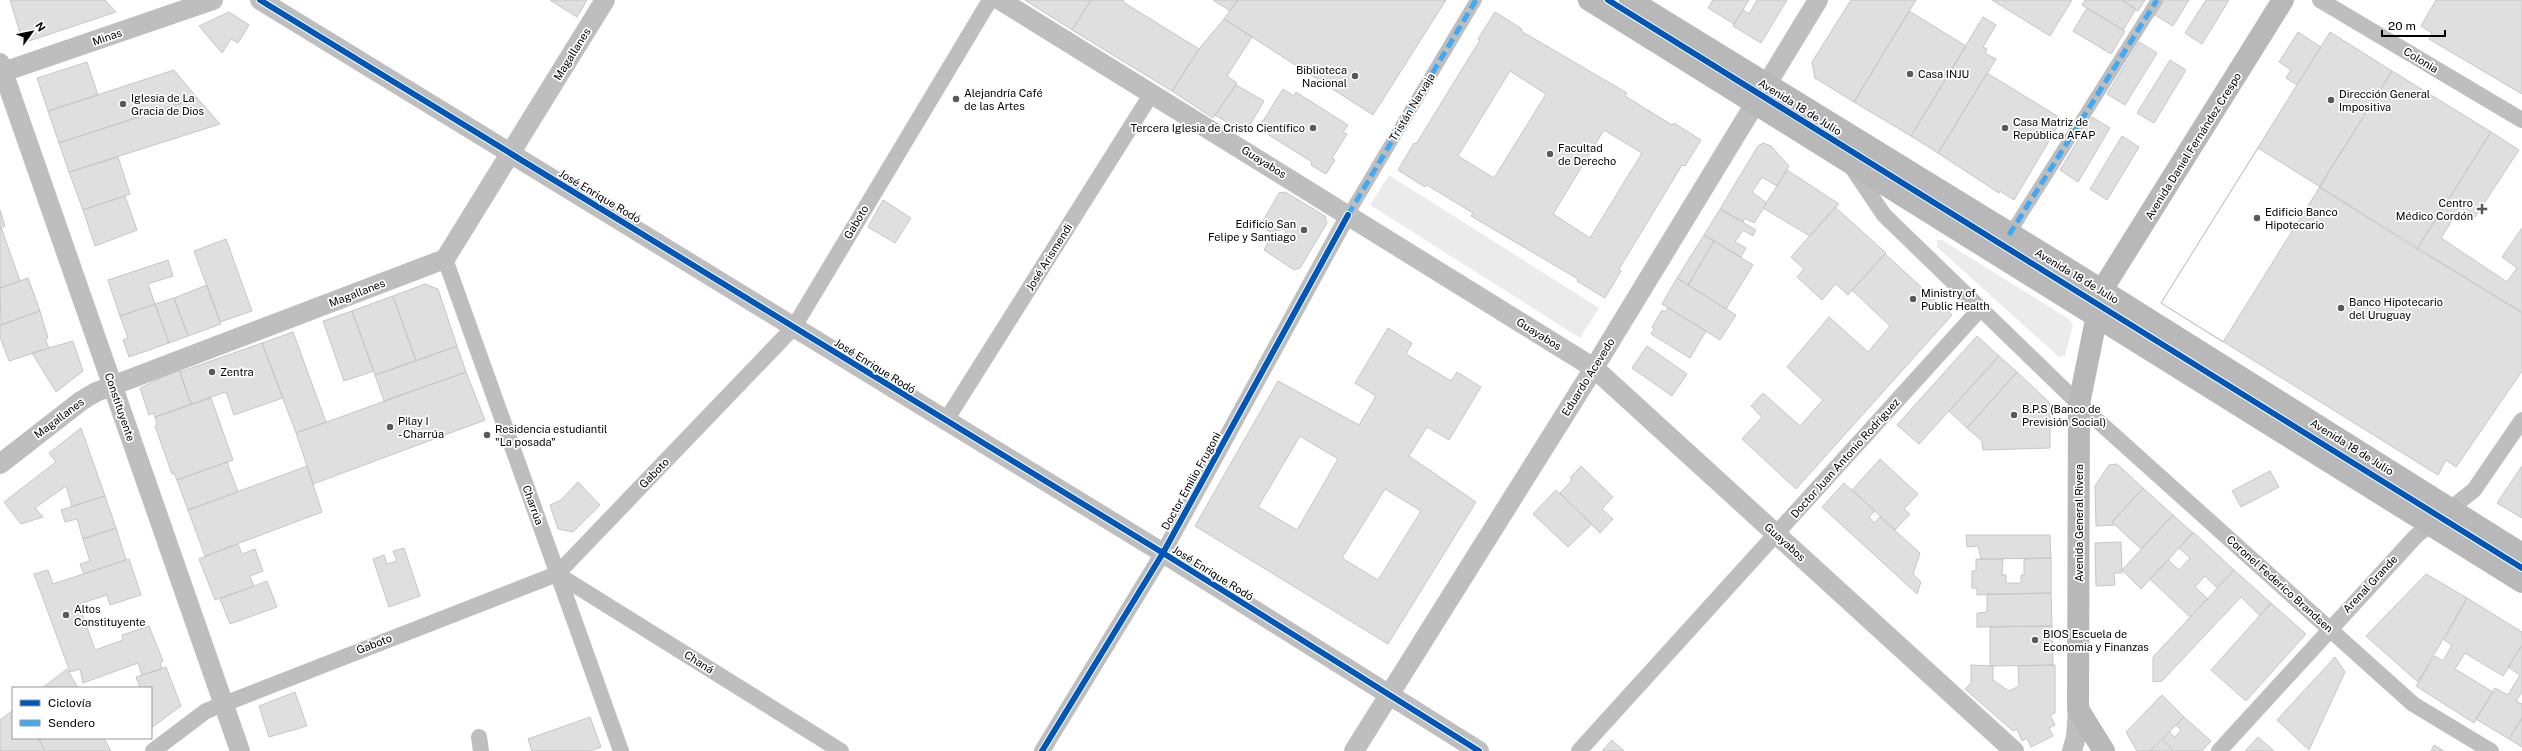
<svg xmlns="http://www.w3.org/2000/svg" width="2522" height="751" viewBox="0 0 2522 751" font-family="'Public Sans',sans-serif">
	<rect width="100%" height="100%" fill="#fff"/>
	<path fill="#ebebeb" d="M1389,175L1599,308L1580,338L1370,205Z
		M1937,240H1942L2069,319L2073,325L2065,356L2059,357L1937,247Z"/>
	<path fill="#dfdfdf" stroke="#c6c6c6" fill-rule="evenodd" d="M10,0H105L116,12L23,43Z
		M550,0H587L577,17Z
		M1025,0H1091L1072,30Z
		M1091,0H1124L1123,2L1199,49L1172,91L1072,30Z
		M1213,0H1238L1230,11Z
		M1238,0H1446L1373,115L1224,19Z
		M1713,0H1749L1734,24L1708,8Z
		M1757,0H1787L1761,43L1733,26L1743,10L1749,14Z
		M1851,0H1916L1854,102L1815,78L1812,62Z
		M1992,0H2072L2050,36Z
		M2085,0H2122L2136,9L2123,30L2082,5Z
		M2122,0H2145L2138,11Z
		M2164,0H2189L2173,26L2155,15Z
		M2206,0H2229L2202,44L2185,33Z
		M2436,0H2522V94L2429,39L2432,33L2421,26Z
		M2087,8L2125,31L2111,54L2073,31Z
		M1909,11L1966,46L1911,136L1854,102Z
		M229,12L249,25L238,43L231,39L222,53L199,26Z
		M1495,12L1522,29L1521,31L1627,93L1625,96L1672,125L1674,123L1701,140L1685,166L1682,165L1619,269L1621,271L1605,298L1577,281L1578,279L1471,216L1473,213L1427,185L1425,187L1398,170L1414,143L1416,144L1480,40L1478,39ZM1510,71L1546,94L1494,178L1458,156ZM1604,130L1642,153L1590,238L1553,214Z
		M1983,17L1996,25L1983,47L1987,49L1985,53L1996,59L1938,153L1911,136Z
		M1224,19L1252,37L1227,76L1237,83L1213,118L1172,91L1199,49Z
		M2298,32L2321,47L2297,85L2286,78L2291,70L2279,62Z
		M2330,32L2392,71L2223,342L2161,303Z
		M2139,42L2157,53L2125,105L2107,94Z
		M2170,60L2186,70L2154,123L2137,113Z
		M87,62L98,95L48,111L37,78Z
		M174,70L197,98L59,143L48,111Z
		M2392,71L2491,132L2417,249L2319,187Z
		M1987,73L2062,119L2014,200L2000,191L1999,193L1938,153Z
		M1236,85L1264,101L1245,133L1215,115Z
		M1283,89L1294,96L1296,92L1348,125L1343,132L1347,134L1332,158L1335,160L1326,174L1311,165L1312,162L1269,135L1272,131L1261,124Z
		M197,98L220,124L69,172L59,143Z
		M2092,117L2110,128L2078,182L2060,170Z
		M2491,132L2519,150L2475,217L2460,208L2441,238L2507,282L2517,268L2502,257L2522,228V312L2417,249Z
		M2122,136L2139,147L2107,200L2090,189Z
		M1763,143L1771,146L1789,166L1777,186L1762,177L1752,192L1767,203L1754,223L1745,218L1743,222L1720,209L1758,146Z
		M2258,148L2522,313V371L2456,467L2446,460L2438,475L2161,303Z
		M118,157L130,194L83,210L69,172Z
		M1787,170L1839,204L1810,236L1763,208Z
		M1285,192L1325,216L1327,223L1300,268L1294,270L1264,250L1270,239L1286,236L1285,229L1270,232L1260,226L1279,193Z
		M125,196L137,230L95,246L83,210Z
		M883,200L911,218L895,243L868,227Z
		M1835,207L1886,253L1848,295L1836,284L1822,300L1797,277L1804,269L1791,257Z
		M1720,209L1756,230L1753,236L1743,230L1735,242L1746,248L1741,257L1704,235Z
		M0,210L5,226L0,228Z
		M1,227L20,281L0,288V228Z
		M1704,235L1714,241L1688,285L1677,278Z
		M226,239L252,311L220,322L194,251Z
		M1714,241L1753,265L1726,309L1688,285Z
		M1885,254L1952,315L1796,489L1742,439L1762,417L1751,406L1763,393L1800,426L1823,400L1787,367L1829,317L1868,352L1890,326L1852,290Z
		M168,260L173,276L148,284L155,304L120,316L108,280Z
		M28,278L40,311L1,325L0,288Z
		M1677,278L1736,315L1720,340L1662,304Z
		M425,284L438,289L457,346L416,361L393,296Z
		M207,285L221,324L188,336L174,298Z
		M393,296L416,361L375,375L352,311Z
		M174,298L188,336L169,343L155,304Z
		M155,304L169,343L129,357L123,340L128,338L120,316Z
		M1668,308L1706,331L1690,358L1651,334L1654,329L1652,327L1662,310L1665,312Z
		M40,311L48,338L45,339L49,348L9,361L0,337V325Z
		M352,311L374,371L344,381L323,321Z
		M1388,328L1412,343L1406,354L1451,381L1457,372L1481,387L1449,440L1427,427L1409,456L1476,502L1388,644L1195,526L1278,381L1359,425L1376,396L1355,383ZM1300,436L1338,459L1297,530L1258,507ZM1385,489L1421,511L1378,580L1342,558Z
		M293,332L326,422L296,433L262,343Z
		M1977,336L1999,356L1919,444L1897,425Z
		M73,341L83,371L56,392L32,353Z
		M262,343L283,398L234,415L226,392L191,404L180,372Z
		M457,346L466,372L384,401L375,375Z
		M1647,346L1687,374L1672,396L1632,368Z
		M1999,356L2017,372L1967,428L1949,411Z
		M179,370L191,404L155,417L153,413L149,415L140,388L160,379V377Z
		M466,372L485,420L313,484L296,433Z
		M2017,372L2050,403V448L1983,450L1982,441L1967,428Z
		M211,398L233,460L177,480L174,473L172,474L155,426L157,425L155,417Z
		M81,428L105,496L72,506L66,486L35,508L43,517L21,524L4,502L56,462L49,453Z
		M1880,459L1918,494L1904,509L1910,514L1895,530L1852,490Z
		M227,462L238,492L188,510L177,480Z
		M2117,464L2143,488L2112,522L2115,525L2096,526L2095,486L2109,465Z
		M307,466L322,512L205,556L188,510Z
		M1581,466L1613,497L1602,509L1613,519L1600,533L1560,493L1572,480L1570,478Z
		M2522,466V518L2497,503Z
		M2270,471L2279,487L2241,507L2232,491Z
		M578,482L600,505L573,532L558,529L550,505L561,500Z
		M1844,483L1875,511L1869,517L1874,523L1880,517L1920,553L1913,574L1921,582L1917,594L1822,507Z
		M2143,488L2173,515L2141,549L2112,522Z
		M1556,490L1592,524L1568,547L1533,514Z
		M105,496L116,528L83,539L77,519L65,522L61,510Z
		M2173,515L2193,533L2141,589L2122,570Z
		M116,528L126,560L84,574L80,564L90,561L83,539Z
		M2193,532L2234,570L2217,588L2205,576L2195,587L2208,599L2190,617L2150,579L2168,560L2179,570L2190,558L2179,548Z
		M1966,535H2050L2051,558L1981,559L1978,546L1967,547Z
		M2121,542L2122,573H2114L2115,585L2096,586L2095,543Z
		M238,544L242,554L255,549L263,571L250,576L254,586L215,600L199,559Z
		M404,548L420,596L389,607L373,559L384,555L387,564L397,561L393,551Z
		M2051,558V593L1977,595V588H1972V571H1976V559H2003L2002,575H2006V583H2021V575H2024V559Z
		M129,559L141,595L110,605L107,595L79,604L95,650L123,640L122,635L149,626L163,661L160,663L162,669L142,675L138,663L83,683L80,669L70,672L34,574L48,570L53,584Z
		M2234,570L2271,603L2260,616L2241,597L2162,681L2153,682V657Z
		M2426,574L2467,598L2418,682L2366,636Z
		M267,581L277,607L230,624L220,599Z
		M2051,593L2052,626L1977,627V613L1987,612V594Z
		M2467,598L2522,632V645L2503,676L2465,653L2455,669L2493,692L2474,723L2416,686L2435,656L2443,661L2452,645L2444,640Z
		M2271,603L2306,634L2246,701L2211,670Z
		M2052,626L2053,665L1990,666V627Z
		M2522,645V692L2516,701L2522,704V718L2509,739L2476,719L2495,688L2508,695L2520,675L2508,667Z
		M2335,657L2345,672L2309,750L2277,720Z
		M1971,665L1993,666V680L2009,691L2019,686L2018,666L2055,665V713L2050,715L2055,725L2049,728L2053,736L2031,747L2027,738L2022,741L2017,729L2013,731L1965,689L1971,683Z
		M166,667L181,706L151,728V688H140L136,677Z
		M67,669L78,688H42Z
		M295,692L307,726L269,737L259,706Z
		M2162,695L2184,717L2150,751H2137L2126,732Z
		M13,710V738H38L45,751H0V720Z
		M590,717L601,747L590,751H532L528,739Z
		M2184,717L2211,741L2202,751H2174L2162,739L2169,732L2175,737L2181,730L2176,725Z
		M2522,718V747L2509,739Z
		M2258,737L2274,751H2245Z
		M38,738H104L111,751H45Z
		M2162,739L2174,751H2150Z
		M1612,740L1624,751H1602Z
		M2434,745L2444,751H2431Z"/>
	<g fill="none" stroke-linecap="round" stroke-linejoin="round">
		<path stroke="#bebebe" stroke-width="12" d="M1348,215L1476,0
			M2009,235L2157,0"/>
		<path stroke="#bebebe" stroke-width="16" d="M2320,0L2522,120
			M1851,166L1884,215L2079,404L2413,704L2491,751
			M445,259L621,751
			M945,422L1152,93
			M557,574L841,751
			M479,737L481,751
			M153,751L206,711L557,574L794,327L990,0
			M1042,751L1163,553L1348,215
			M1579,751L1981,308
			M2219,751L2416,536L2474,490L2522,420"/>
		<path stroke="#bebebe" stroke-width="20" d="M260,0L1163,553L1479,751
			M1000,0L1594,368L2014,751
			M0,63L240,751
			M0,73L213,0
			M0,464L81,401L96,392L445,259L605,0
			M1354,751L1594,368L1818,0
			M2072,751L2076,737L2078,709"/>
		<path stroke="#b8b8b8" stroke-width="22" d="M1589,0L2522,582
			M1630,0L2102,290L2522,554
			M2104,751L2078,709L2079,404L2102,290L2283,0"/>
		<path stroke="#3fa9f5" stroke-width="5" stroke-dasharray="10 5" stroke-linecap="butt" d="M1348,215L1476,0
			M2009,235L2157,0"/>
		<g stroke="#fff" stroke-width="8">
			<path id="cycleway" d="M260,0L1163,553L1479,751
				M1608,0L2522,568
				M1042,751L1163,553L1348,215"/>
		</g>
		<use href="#cycleway" stroke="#0057b8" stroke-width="6"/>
	</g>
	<g fill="#595959" stroke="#fff" stroke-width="1.5">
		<circle cx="1910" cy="74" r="4"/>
		<circle cx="1355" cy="76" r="4"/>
		<circle cx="956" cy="99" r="4"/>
		<circle cx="2331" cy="100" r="4"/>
		<circle cx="123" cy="104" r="4"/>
		<circle cx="1313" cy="128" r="4"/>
		<circle cx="2005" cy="128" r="4"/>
		<circle cx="1550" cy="154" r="4"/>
		<path d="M2480 203h4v4h4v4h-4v4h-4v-4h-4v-4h4z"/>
		<circle cx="2257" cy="218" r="4"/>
		<circle cx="1304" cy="230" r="4"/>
		<circle cx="1913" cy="299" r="4"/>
		<circle cx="2341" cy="308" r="4"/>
		<circle cx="212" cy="372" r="4"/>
		<circle cx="2014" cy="415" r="4"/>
		<circle cx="390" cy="427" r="4"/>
		<circle cx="487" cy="435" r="4"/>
		<circle cx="66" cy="615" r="4"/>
		<circle cx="2035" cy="640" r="4"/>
	</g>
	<g text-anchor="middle" stroke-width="3.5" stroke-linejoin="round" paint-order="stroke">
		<g font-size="11" fill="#000" stroke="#fff">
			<text transform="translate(107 37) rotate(-19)" y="4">Minas</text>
			<text transform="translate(572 54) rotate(-58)" y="4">Magallanes</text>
			<text transform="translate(2421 60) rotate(31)" y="4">Colonia</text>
			<text transform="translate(1412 107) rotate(-59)" y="4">Tristán Narvaja</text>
			<text transform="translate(1800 107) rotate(32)" y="4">Avenida 18 de Julio</text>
			<text transform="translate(2193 146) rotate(-58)" y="4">Avenida Daniel Fernández Crespo</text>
			<text transform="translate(1264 162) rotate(32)" y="4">Guayabos</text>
			<text transform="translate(600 196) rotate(31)" y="4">José Enrique Rodó</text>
			<text transform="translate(856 222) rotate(-59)" y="4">Gaboto</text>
			<text transform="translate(1049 257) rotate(-58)" y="4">José Arismendi</text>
			<text transform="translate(2077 276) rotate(31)" y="4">Avenida 18 de Julio</text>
			<text transform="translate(357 293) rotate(-21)" y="4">Magallanes</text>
			<text transform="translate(1539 334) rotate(32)" y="4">Guayabos</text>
			<text transform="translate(875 366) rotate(32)" y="4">José Enrique Rodó</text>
			<text transform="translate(1588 377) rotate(-58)" y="4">Eduardo Acevedo</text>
			<text transform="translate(120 407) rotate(71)" y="4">Constituyente</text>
			<text transform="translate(59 418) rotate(-37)" y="4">Magallanes</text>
			<text transform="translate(2352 447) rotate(32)" y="4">Avenida 18 de Julio</text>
			<text transform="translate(1845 458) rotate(-48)" y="4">Doctor Juan Antonio Rodríguez</text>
			<text transform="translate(654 473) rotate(-46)" y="4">Gaboto</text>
			<text transform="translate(1191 481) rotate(-61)" y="4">Doctor Emilio Frugoni</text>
			<text transform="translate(533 505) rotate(70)" y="4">Charrúa</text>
			<text transform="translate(2079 523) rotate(-90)" y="4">Avenida General Rivera</text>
			<text transform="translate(1785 542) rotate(42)" y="4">Guayabos</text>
			<text transform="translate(1213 573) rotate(32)" y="4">José Enrique Rodó</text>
			<text transform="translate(2280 584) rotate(42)" y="4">Coronel Federico Brandsen</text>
			<text transform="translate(2370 584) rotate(-47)" y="4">Arenal Grande</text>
			<text transform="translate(374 644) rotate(-21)" y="4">Gaboto</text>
			<text transform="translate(699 662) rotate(32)" y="4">Chaná</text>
		</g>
		<g font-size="11" fill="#000" stroke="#fff" text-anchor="start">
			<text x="1347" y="74" text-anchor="end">Biblioteca<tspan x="1347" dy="13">Nacional</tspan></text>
			<text x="1918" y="78">Casa INJU</text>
			<text x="964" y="97">Alejandría Café<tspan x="964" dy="13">de las Artes</tspan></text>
			<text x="2339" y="98">Dirección General<tspan x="2339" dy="13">Impositiva</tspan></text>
			<text x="131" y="102">Iglesia de La<tspan x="131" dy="13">Gracia de Dios</tspan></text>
			<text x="2013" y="126">Casa Matriz de<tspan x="2013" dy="13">República AFAP</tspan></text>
			<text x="1305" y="132" text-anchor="end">Tercera Iglesia de Cristo Científico</text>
			<text x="1558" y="152">Facultad<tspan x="1558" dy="13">de Derecho</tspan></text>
			<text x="2473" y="207" text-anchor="end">Centro<tspan x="2473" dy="13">Médico Cordón</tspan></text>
			<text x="2265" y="216">Edificio Banco<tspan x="2265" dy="13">Hipotecario</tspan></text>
			<text x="1296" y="228" text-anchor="end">Edificio San<tspan x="1296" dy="13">Felipe y Santiago</tspan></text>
			<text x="1921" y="297">Ministry of<tspan x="1921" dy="13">Public Health</tspan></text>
			<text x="2349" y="306">Banco Hipotecario<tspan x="2349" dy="13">del Uruguay</tspan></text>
			<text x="220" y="376">Zentra</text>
			<text x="2022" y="413">B.P.S (Banco de<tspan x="2022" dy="13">Previsión Social)</tspan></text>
			<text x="398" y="425">Pilay I<tspan x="398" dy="13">- Charrúa</tspan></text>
			<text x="495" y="433">Residencia estudiantil<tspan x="495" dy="13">"La posada"</tspan></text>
			<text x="74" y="613">Altos<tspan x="74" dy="13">Constituyente</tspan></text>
			<text x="2043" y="638">BIOS Escuela de<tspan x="2043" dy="13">Economia y Finanzas</tspan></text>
		</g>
	</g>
	<rect x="12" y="687" width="140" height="52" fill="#ffffff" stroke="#999999"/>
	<rect x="20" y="700" width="20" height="6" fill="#0057b8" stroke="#999999"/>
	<text x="48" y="707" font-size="12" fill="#000000">Ciclovía</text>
	<rect x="20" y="720" width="20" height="6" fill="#3fa9f5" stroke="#999999"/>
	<text x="48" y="727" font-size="12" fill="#000000">Sendero</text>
	<g transform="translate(32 32) rotate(57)" stroke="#ffffff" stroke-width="3" paint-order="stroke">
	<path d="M0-3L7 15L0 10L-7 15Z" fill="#000000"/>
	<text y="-6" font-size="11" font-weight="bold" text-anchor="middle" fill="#000000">N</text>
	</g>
	<path d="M2382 30v6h63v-6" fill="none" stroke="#000000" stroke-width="2"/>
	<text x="2388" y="30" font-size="12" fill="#000000" stroke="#ffffff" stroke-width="3" paint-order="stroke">20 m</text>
</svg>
